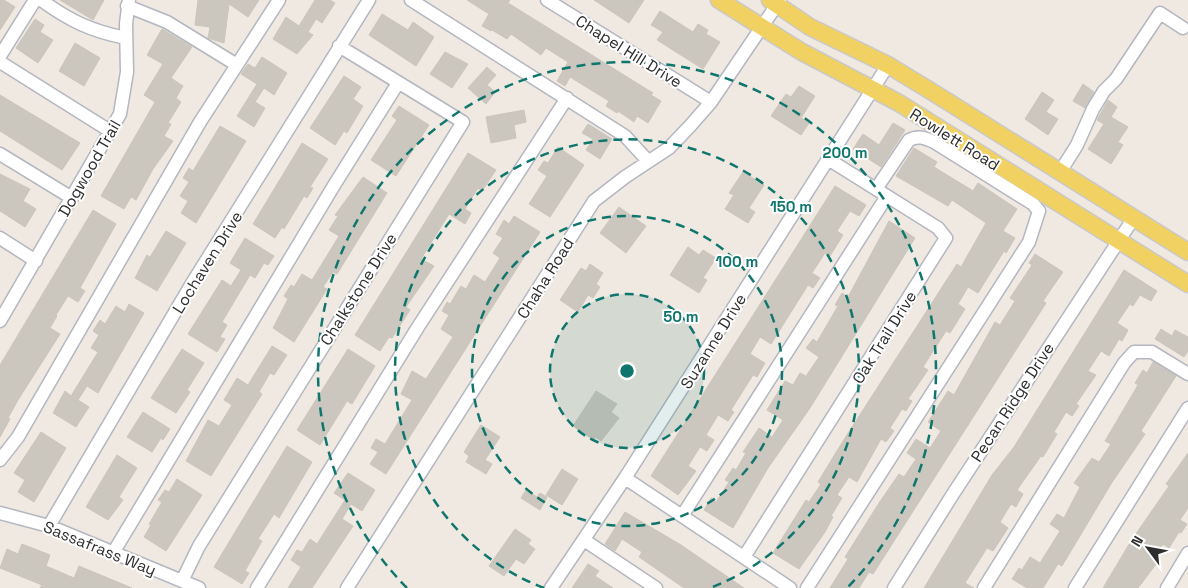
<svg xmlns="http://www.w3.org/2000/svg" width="1188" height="588" viewBox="0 0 1188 588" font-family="'Space Grotesk',sans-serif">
	<rect width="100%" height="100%" fill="#efe9e1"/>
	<path fill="#cbc7bf" stroke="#cbc5ba" d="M0,0H4L15,7L0,30Z
		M60,0H104L93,20Z
		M198,0H259L248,17L229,4L224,43L208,38L210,27L195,25Z
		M315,0H330L335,3L322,23L316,19L308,32L313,35L297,54L273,39L286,17L299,26Z
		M467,0H510L508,3L653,93L651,95L661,101L648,123L637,116L634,122L618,111L617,113L606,106L609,101L570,77L565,86L557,81L568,62L546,48L541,55L511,34L507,39L492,30L491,31L482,26L489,14Z
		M594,0H644L629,23Z
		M660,11L693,32L698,24L708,30L706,34L720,42L703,69L657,40L663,32L651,25Z
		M382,14L408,30L413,22L434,37L416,66L369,35Z
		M35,19L44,25L40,32L53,40L38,63L16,48Z
		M162,29L192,47L171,78L183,86L176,98L181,102L168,123L171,124L164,136L173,141L153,169L136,200L131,197L124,209L101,196L155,102L144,95L163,64L147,55Z
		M75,43L100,58L84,86L59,71Z
		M445,52L468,64L452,88L430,74Z
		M262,57L287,73L274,95L264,88L255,102L265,108L254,127L237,116L257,84L241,74L248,64L255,68Z
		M487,67L496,75L487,85L495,92L486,104L468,88Z
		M344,76L361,87L353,99L363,106L347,133L344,131L335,145L310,128Z
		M1083,84L1094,92L1085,108L1073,101Z
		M799,86L815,96L801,118L809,123L801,135L771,116L786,94L791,97Z
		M1042,92L1054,100L1046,112L1058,119L1048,135L1025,119Z
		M0,95L80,143L62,170L0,131Z
		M1108,100L1117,107L1111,117L1128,127L1118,142L1123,145L1111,164L1088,149L1104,124L1097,120Z
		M399,106L429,125L396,176L371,160L397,120L392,116Z
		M524,110L526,122L514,125L516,138L491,143L486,117Z
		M893,123L905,130L881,167L853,149L863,134L879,145Z
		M588,124L612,139L600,159L586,150L593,139L582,133Z
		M220,126L246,141L196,223L181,213L188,201L180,196L189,182L183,178L189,168L193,171Z
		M302,143L328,159L310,187L313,188L307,198L304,196L284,229L282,227L275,238L253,224Z
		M558,147L584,165L550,217L529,204L547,176L538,170L544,161L548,163Z
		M914,148L937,162L934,167L970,189L973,191L978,183L1017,209L1003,231L1015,238L1006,253L1004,251L978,293L968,287L958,304L965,309L950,333L946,331L923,367L928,370L908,399L912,401L906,411L902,409L890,428L894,431L886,442L881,439L857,482L849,477L837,495L842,498L831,516L833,517L825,532L799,569L773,553L806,500L809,502L821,484L818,482L843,441L957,264L961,267L986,223L952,200L948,206L896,176Z
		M468,153L496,170L482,191L478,188L465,209L471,213L465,224L449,214L421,259L434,266L406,307L410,310L392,338L389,337L380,351L355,335Z
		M743,172L764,185L749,208L755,212L748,223L725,209L734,195L729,193Z
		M0,174L30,189L23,201L36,209L25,227L0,211Z
		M363,177L387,193L337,274L333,272L323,287L327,289L294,342L273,328L288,299L284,296L291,285L294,287L302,274L312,280L339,236L329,230L338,216L335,215Z
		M835,186L866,205L859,216L850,211L837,231L843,235L830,256L825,253L812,273L820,278L813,288L808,285L771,344L760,337L750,354L765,363L757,377L753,375L731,410L734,412L728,421L718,415L706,435L714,440L707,451L700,447L688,466L696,471L678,495L651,476Z
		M619,207L646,226L626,253L600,233Z
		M93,210L116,224L80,288L85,291L78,302L68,296L56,315L57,316L50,328L60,334L18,400L8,418L10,419L0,437V365Z
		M514,216L540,232L386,474L370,464L378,452L371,448L376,439L385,444L412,400L401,394L412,371L426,379L453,337L441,329L449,315L442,311L447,302L450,304L461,286L466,289L474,275L485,282L500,258L493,253L503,238L496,234L504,220L509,224Z
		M889,221L915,238L810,408L768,468L733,528L704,510L711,498L716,502L729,482L725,480L733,468L736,470L746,453L743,452L759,428L772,437L783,420L767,410L785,381L793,385L800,373L806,376L819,357L806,348L813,339L817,342L838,306L835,305L842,293L848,297Z
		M166,231L186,243L157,291L135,278L147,255L150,257Z
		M245,238L274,256L268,265L264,263L255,278L250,275L222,322L227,325L220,337L225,339L217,352L188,334L222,280L231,286L241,270L230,263Z
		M688,247L699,255L703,250L716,258L703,278L707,280L699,293L670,275Z
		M1035,254L1063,272L1043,301L1046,303L873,574L869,572L859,588H830L848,559L845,557L879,503L899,474L904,477L916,459L907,453L916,439L930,448L941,431L928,422L948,391L954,395L995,322L1000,325L1015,301L1010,298L1032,265L1029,263Z
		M590,264L603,273L596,284L600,287L593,298L588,295L578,312L560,300L581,268L586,271Z
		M1124,270L1157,291L1151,301L1140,295L1133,306L1130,304L1117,323L1128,330L1122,341L1119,339L1109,356L1101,351L1088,371L1096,375L1076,404L1079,406L1072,416L1066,412L1054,432L1057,434L1043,457L1041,456L1017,490L1023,494L1016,507L1011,504L1000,522L1008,528L993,551L987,548L965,583L974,588H924L992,475L1014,447Z
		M129,304L144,313L98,393L87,386L78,400L89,407L76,427L53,413L65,391L71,396L98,352L91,348L99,335L93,331L100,320L105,324L116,306L125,312Z
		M1161,329L1172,336L1175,330L1188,337V351L1184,357L1155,339Z
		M272,346L287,355L274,375L270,373L259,392L262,394L211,476L186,461L208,420L219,426L232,405L224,400L237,378L248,385Z
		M182,349L204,363L187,390L190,392L176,413L151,398Z
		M348,349L375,366L352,404L347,401L320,445L297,430Z
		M1153,362L1176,376L1141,431L1145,434L1111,484L1062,566L1058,564L1043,588H1027L1012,579L1019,568L1022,570L1030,557L1040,563L1060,531L1050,524L1057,514L1064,518L1080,487L1074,483L1092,458L1099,462L1111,444L1105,441L1138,385L1135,383L1143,370L1147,373Z
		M596,391L617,404L611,412L619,418L601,441L596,437L594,440L573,426Z
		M143,412L170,429L163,440L161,438L152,452L127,437Z
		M481,425L500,437L485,460L492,464L486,474L466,462L469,456L464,452Z
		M41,432L66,448L34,502L18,492L25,480L14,473Z
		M287,446L312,462L279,518L274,514L258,539L262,541L245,571L249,573L242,584L214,567Z
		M1188,453V508L1180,520L1187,524L1181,533L1179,532L1169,548L1163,544L1152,560L1157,563L1138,588H1103L1131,541L1169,486L1166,484Z
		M117,455L137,468L119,497L123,500L108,520L86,507Z
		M562,469L578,479L562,505L546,495Z
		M348,473L375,490L362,511L351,504L342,519L353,526L312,588H288L301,567L291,560L297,550L302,552L310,539L317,544L345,500L334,493Z
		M177,479L202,495L166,551L144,537L151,525L149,524L162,502L158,500L165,490L169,492Z
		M526,490L537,497L540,493L547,497L540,510L521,498Z
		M625,512L681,545L744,588H684L639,557L642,552L622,539L615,551L605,544Z
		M515,529L531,540L528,544L535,549L524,564L516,559L504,576L489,566Z
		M22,544L50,555L46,566L74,578L79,566L132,588H40L42,585L0,568L7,549L18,554Z
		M588,564L599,571L595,576L613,588H572Z"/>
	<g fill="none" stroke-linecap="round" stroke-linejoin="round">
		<g stroke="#b4b7c1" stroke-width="15">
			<path id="minor" d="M41,0C70,21 91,31 126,38
				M411,0L625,136L648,161
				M547,0L711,102
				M127,6L167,22L237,65
				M0,56L35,0
				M0,62L110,131
				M0,154L72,198
				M1060,172L1077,145L1093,109L1104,91L1116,79L1160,13L1183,28
				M0,238L36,261
				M0,321L120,114L127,72L126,24L129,0
				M0,460L18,437L200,122L279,0
				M625,478L790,588
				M0,513L49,526L199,588
				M682,516L887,196
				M49,526L191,285L369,0
				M584,540L656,588
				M113,553L333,187L398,83
				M744,557L946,238L938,228L828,159
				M182,581L199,546L463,122L339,46
				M257,588L418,327L567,98
				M347,588L594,201L625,177L669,148L690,126L711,102L780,0
				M551,588L625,478L888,65
				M807,588L1029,242L1039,211L1033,204L934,142C925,138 918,135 909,140L876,189
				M894,588L953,494L1133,219
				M984,588L1124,363L1134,352H1152L1188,374
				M1075,588L1188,408
				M1167,588L1188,553"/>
		</g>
		<g stroke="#c9c9c9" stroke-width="19">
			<path id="major" d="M719,0L802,52L899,103L1188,284
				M770,0L810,27L888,65L934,93L1188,252"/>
		</g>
		<use href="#minor" stroke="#fff" stroke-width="12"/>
		<use href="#major" stroke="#f2d163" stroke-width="16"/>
	</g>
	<circle cx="627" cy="371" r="77" fill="#0f766e" fill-opacity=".12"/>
	<g fill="none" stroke="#0f766e" stroke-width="2.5" stroke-dasharray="9 6">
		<circle cx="627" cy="371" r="77"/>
		<circle cx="627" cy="371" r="155"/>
		<path d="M544 588A232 232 0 1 1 710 588"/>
		<path d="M407 588A309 309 0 1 1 847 588"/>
	</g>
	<g text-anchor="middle" stroke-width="4" stroke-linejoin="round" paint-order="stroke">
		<g font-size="16" fill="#2e2e2e" stroke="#fff">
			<text transform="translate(629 51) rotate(32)" y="6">Chapel Hill Drive</text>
			<text transform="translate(955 139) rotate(32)" y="6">Rowlett Road</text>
			<text transform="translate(89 168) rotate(-60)" y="6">Dogwood Trail</text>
			<text transform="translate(207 262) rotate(-58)" y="6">Lochaven Drive</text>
			<text transform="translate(545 278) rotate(-58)" y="6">Chaha Road</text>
			<text transform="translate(358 289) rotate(-58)" y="6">Chalkstone Drive</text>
			<text transform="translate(884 337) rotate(-58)" y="6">Oak Trail Drive</text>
			<text transform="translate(713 341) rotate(-58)" y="6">Suzanne Drive</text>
			<text transform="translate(1012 402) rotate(-57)" y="6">Pecan Ridge Drive</text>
			<text transform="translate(100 548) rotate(22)" y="6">Sassafrass Way</text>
		</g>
	</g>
	<circle cx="627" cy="371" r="8" fill="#0f766e" stroke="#fff" stroke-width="2.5"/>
	<g font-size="15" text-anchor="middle" font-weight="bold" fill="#0f766e" stroke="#fff" stroke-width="4" stroke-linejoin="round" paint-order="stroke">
		<text x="845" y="158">200 m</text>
		<text x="791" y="212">150 m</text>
		<text x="737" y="267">100 m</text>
		<text x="681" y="322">50 m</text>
	</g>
	<g transform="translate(1148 548) rotate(302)" stroke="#ffffff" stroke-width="4" paint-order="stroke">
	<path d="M0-4L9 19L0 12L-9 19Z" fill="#2e2e2e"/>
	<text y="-8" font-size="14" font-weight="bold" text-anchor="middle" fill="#2e2e2e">N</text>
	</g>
</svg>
